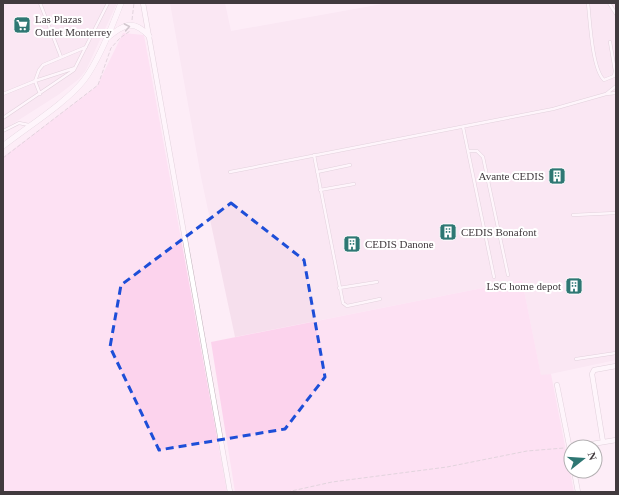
<svg xmlns="http://www.w3.org/2000/svg" width="619" height="495" viewBox="0 0 619 495" font-family="Georgia,serif">
	<rect width="100%" height="100%" fill="#fdedf7"/>
	<path fill="#f6dfed" d="M3,3H117L86,70L79,79L58,95L3,130Z
		M170,3H225L231,31L388,3H616V360L541,376L522,280L235,337L201,177Z"/>
	<path fill="#fcd3ed" d="M123,33L144,35L227,492H3V157L97,86Z
		M522,280L541,375L551,374L574,492H235L211,342Z"/>
	<g fill="none" stroke-linecap="round" stroke-linejoin="round">
		<g stroke="#c1b2bb" stroke-width="3.5">
			<path id="service" d="M40,3L61,57
				M588,3C590,21 592,69 604,80L614,76L615,71L610,42
				M609,3L616,14
				M3,94L35,81L75,68
				M40,94L35,81L39,70L43,65L86,47
				M606,94L616,86
				M3,118L74,70L108,3
				M463,127L494,277
				M3,131L19,123L29,125
				M468,151H477L483,157L508,275
				M314,155L343,303L347,306L380,299
				M230,172L553,109L606,94L616,93
				M317,172L350,165
				M320,190L354,184
				M573,215L616,213
				M339,288L377,282
				M576,359L616,353"/>
		</g>
		<g stroke="#c1b2bb" stroke-width="5.5">
			<path id="minor" d="M143,3L230,492
				M557,385L571,455
				M603,442L592,374L594,370L616,366
				M574,447L616,440
				M574,471L578,492"/>
		</g>
		<g stroke="#c1b2bb" stroke-width="6">
			<path id="tertiary" d="M107,38C123,25 133,18 149,36
				M3,146C27,127 66,103 84,80C99,60 112,27 121,3"/>
		</g>
		<path stroke="#c2b5bd" stroke-width="1" stroke-dasharray="4 2" stroke-linecap="butt" d="M132,20L134,3
			M3,158L98,85L111,48L120,38L130,31
			M287,492L332,482L447,467L527,451L564,448"/>
		<use href="#service" stroke="#fff" stroke-width="2.5"/>
		<use href="#minor" stroke="#fff" stroke-width="4.5"/>
		<use href="#tertiary" stroke="#fff" stroke-width="5.5"/>
	</g>
	<defs><path id="oneway-chevron" d="M-2-3.5L2.5 0L-2 3.5" fill="none" stroke-width="1.6" stroke-linecap="round" stroke-linejoin="round"/></defs>
	<use stroke="#a09c9e" href="#oneway-chevron" transform="translate(127 27) rotate(-11)"/>
	<path d="M0 0H619V495H0ZM231,203L304,260L325,377L285,429L159,450L110,347L121,285Z" fill="#fdedf7" fill-opacity=".55" fill-rule="evenodd"/>
	<path fill="none" stroke="#1d4ed8" stroke-width="3" stroke-dasharray="8 5" stroke-linejoin="round" d="M231,203L304,260L325,377L285,429L159,450L110,347L121,285Z"/>
	<defs>
		<g id="supermarket-square" transform="scale(0.9)"><rect x="-9" y="-9" width="18" height="18" rx="4" fill="#2e7773" stroke="#fff"/><path d="M-6-5.5h2.5l.6 2H6L4.5 2H-2.5L-4.4-4H-6ZM-1.5 3.2a1.3 1.3 0 1 0 .1 0ZM3 3.2a1.3 1.3 0 1 0 .1 0Z" fill="#fff"/></g>
		<g id="building-square" transform="scale(0.9)"><rect x="-9" y="-9" width="18" height="18" rx="4" fill="#2e7773" stroke="#fff"/><path d="M-4-6H4V6H1V3H-1V6H-4ZM-2.5-4.3h1.7v1.8h-1.7ZM.8-4.3h1.7v1.8H.8ZM-2.5-1h1.7V.8h-1.7ZM.8-1h1.7V.8H.8Z" fill="#fff"/></g>
	</defs>
	<g fill-rule="evenodd">
		<use href="#supermarket-square" x="22" y="25"/>
		<use href="#building-square" x="557" y="176"/>
		<use href="#building-square" x="448" y="232"/>
		<use href="#building-square" x="352" y="244"/>
		<use href="#building-square" x="574" y="286"/>
	</g>
	<g text-anchor="middle" stroke-width="4" stroke-linejoin="round" paint-order="stroke">
		<g font-size="11" fill="#413a3e" stroke="#fff" text-anchor="start">
			<text x="35" y="23">Las Plazas<tspan x="35" dy="13">Outlet Monterrey</tspan></text>
			<text x="544" y="180" text-anchor="end">Avante CEDIS</text>
			<text x="461" y="236">CEDIS Bonafont</text>
			<text x="365" y="248">CEDIS Danone</text>
			<text x="561" y="290" text-anchor="end">LSC home depot</text>
		</g>
	</g>
	<rect width="619" height="495" fill="none" stroke="#413a3e" stroke-width="8"/>
	<g transform="translate(583 459) rotate(73)"><circle r="19" fill="#ffffff" stroke="#b3b0b2"/>
	<path d="M0-3L7 15L0 10L-7 15Z" fill="#2e7773"/>
	<text y="-6" font-size="11" font-weight="bold" text-anchor="middle" fill="#413a3e">N</text>
	</g>
</svg>
